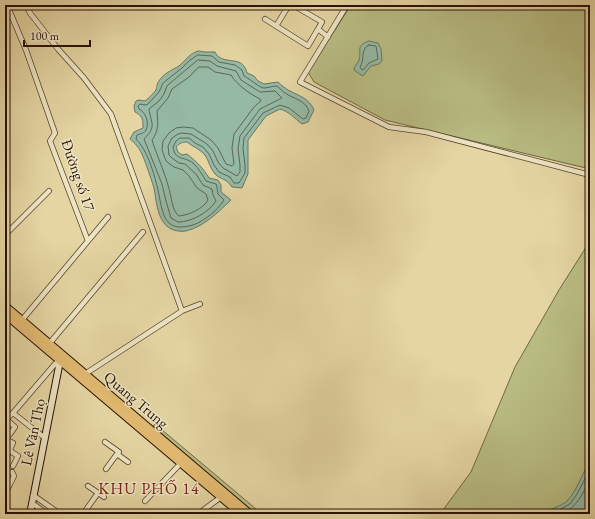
<svg xmlns="http://www.w3.org/2000/svg" width="595" height="519" viewBox="0 0 595 519" font-family="'EB Garamond',serif">
	<rect width="100%" height="100%" fill="#e4d5a2"/>
	<filter id="stains"><feTurbulence type="fractalNoise" baseFrequency=".005" numOctaves="4"/><feColorMatrix values="0 0 0 0 .2 0 0 0 0 .09 0 0 0 0 .02 0 0 0 .5 -.17"/></filter>
	<radialGradient id="worn" r=".72"><stop offset=".6" stop-color="#630" stop-opacity="0"/><stop offset="1" stop-color="#630" stop-opacity=".3"/></radialGradient>
	<path fill="#b8bc82" stroke="#706644" d="M351,5H590V169L385,120L314,82L308,72Z
		M590,241V514H440L471,472L515,367L559,290Z
		M155,424L262,514H253L152,427Z"/>
	<path fill="#95b9a4" stroke="#697665" d="M369,41L378,43L381,49L382,61L379,64L371,66L363,76L355,71L354,69C355,65 358,63 359,60C362,50 355,46 369,41Z
		M198,51L205,52H215C216,54 217,56 219,57C229,64 243,56 247,73L254,76L258,81L264,84L278,82C281,85 285,88 288,90C299,96 309,98 314,110L308,122L302,124C294,118 290,112 280,109L266,116L248,140V174L242,188L232,187C226,178 221,180 215,174C210,168 209,161 205,155C200,149 193,147 187,142C182,142 180,143 176,147L178,152L182,155L187,154C197,162 203,168 209,178L218,180L221,185V192L231,200C217,213 205,226 186,231C178,232 169,230 164,223C157,214 156,199 154,188C151,179 143,152 137,146C135,143 132,141 130,139L134,132L143,128C143,120 143,116 135,112L134,106L136,101L139,100L145,101C149,98 153,94 156,90C157,87 157,83 159,81C163,74 172,70 179,66C186,60 189,54 198,51Z
		M590,460V514H545C551,507 561,507 567,501C575,494 584,471 590,460Z"/>
	<g fill="none" stroke-linecap="round" stroke-linejoin="round">
		<path stroke="#5e6555" stroke-width="1" d="M369,45L376,46L378,59L369,63L364,69L362,70L360,67C365,60 360,49 369,45Z
			M198,55L212,56L219,62L235,65L242,70L244,76C250,79 260,88 264,88C268,88 272,86 277,86C280,88 282,91 285,93C294,99 305,100 309,111L306,118L303,119L289,108L280,105L263,113L244,138L243,149L245,165V173L239,183H234L230,177L219,172L214,165L209,154L203,147L195,143L189,138H180L176,141L173,147C175,161 184,156 193,163C199,169 202,174 206,181L216,184L217,187L218,194L224,200C217,211 204,221 193,225C185,227 176,229 169,223C161,216 160,196 157,186C153,170 147,150 136,139L137,135C140,134 145,133 146,130C150,122 145,112 139,109L138,106L140,104L145,105L148,104L159,92L163,83L182,68L189,61Z
			M198,60L210,61L217,66L236,71L241,80L260,92L275,91L282,98L260,109L240,136L238,149L240,165V172L237,176L223,168L218,162L213,151L207,144L191,134L182,133L178,134L172,138L168,146L169,155L172,158L179,163L185,164L196,174L203,185L212,189L213,195L216,201C209,212 192,222 178,222L171,218L166,201L162,184L144,139C157,126 151,124 149,109L159,101L164,94L167,86Z
			M199,67H208L215,72L231,75C237,85 250,94 260,99L261,101L254,107L234,134L232,148L234,164L232,166L226,164L218,148L211,140L193,128L183,127L176,128L169,133L163,141L162,150L166,161L174,167L183,170L189,176L197,188L206,194L208,200C203,209 189,215 179,216C174,213 172,203 171,197C167,177 158,159 152,140C159,131 158,122 157,111L168,98L172,89L189,77Z
			M551,514L570,504L577,494L590,469
			M562,514C578,506 582,495 590,479"/>
		<g stroke="#57422d" stroke-width="6">
			<path id="street" d="M7,5L26,50L55,133L50,141L88,241
				M26,5L30,13L58,49L84,78L111,114L182,311
				M293,5L322,22L318,29
				M347,5L300,82L389,127L426,132L590,175
				M265,19L308,46L318,29L328,37
				M276,26L289,5
				M5,235L49,191
				M22,320L108,217
				M49,344L143,232
				M85,374L182,311L200,304
				M13,413L45,438
				M5,420L13,413L55,364L60,361
				M7,420L15,427L10,434
				M5,439L13,443L5,460
				M105,442L119,452L117,454L128,462
				M10,451L18,456L13,466
				M106,469L117,454
				M88,486L104,497
				M5,489L7,490L14,476L12,472
				M33,495L60,514
				M145,501L181,463
				M32,503L47,514
				M83,514L98,493
				M198,514L221,497"/>
		</g>
		<g stroke="#281106" stroke-width="8">
			<path id="secondary" d="M30,514L60,361"/>
		</g>
		<g stroke="#281106" stroke-width="9">
			<path id="primary" d="M5,306L250,514
				M5,314L241,514"/>
		</g>
		<use href="#street" stroke="#ede4c3" stroke-width="4.5"/>
		<use href="#secondary" stroke="#ede4c3" stroke-width="6"/>
		<use href="#primary" stroke="#e2ba71" stroke-width="7"/>
	</g>
	<g text-anchor="middle" stroke-width="3" stroke-linejoin="round" paint-order="stroke">
		<g font-size="15" fill="#281106" stroke="#ede4c3">
			<text transform="translate(78 175) rotate(71)" y="5">Đường số 17</text>
			<text transform="translate(136 400) rotate(40)" y="5">Quang Trung</text>
			<text transform="translate(33 432) rotate(-78)" y="5">Lê Văn Thọ</text>
		</g>
		<g font-size="16" letter-spacing="1" fill="#7a1f14" stroke="#ede4c3">
			<text x="149" y="494">KHU PHỐ 14</text>
		</g>
	</g>
	<rect width="595" height="519" fill="none" stroke="#e4d5a2" stroke-width="20"/>
	<rect x="6" y="6" width="583" height="507" fill="none" stroke="#281106" stroke-width="2"/>
	<rect x="10" y="10" width="575" height="499" fill="none" stroke="#281106"/>
	<path d="M24 40v6h66v-6" fill="none" stroke="#281106" stroke-width="2"/>
	<text x="30" y="40" font-size="12" fill="#281106" stroke="#ede4c3" stroke-width="3" paint-order="stroke">100 m</text>
	<rect width="100%" height="100%" filter="url(#stains)"/>
	<rect width="100%" height="100%" fill="url(#worn)"/>
</svg>
